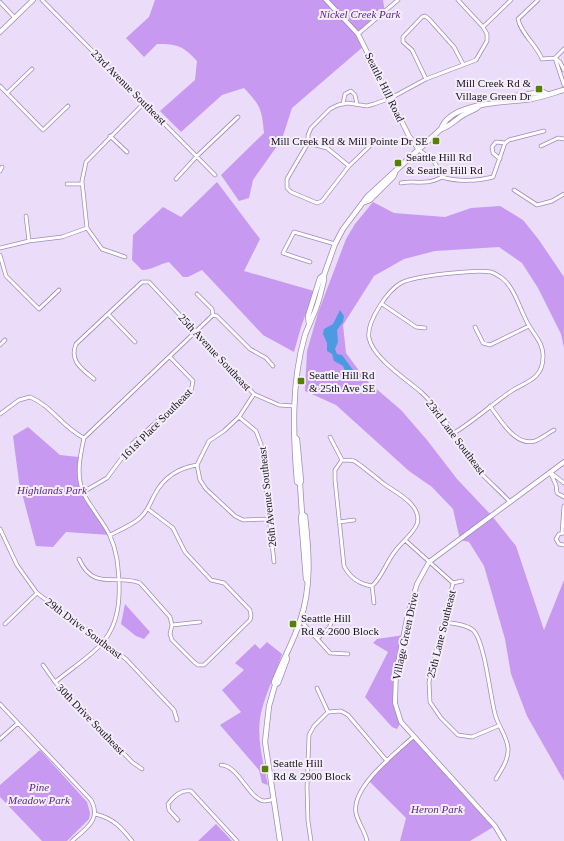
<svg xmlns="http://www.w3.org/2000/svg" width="564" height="841" viewBox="0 0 564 841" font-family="Georgia,serif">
	<rect width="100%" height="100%" fill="#ebdcfa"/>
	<path fill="#c899f0" d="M155,0H383L385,12L359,34L364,46L292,108L282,139L253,180L249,198L239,201L221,175L264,133C262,109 260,105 244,88L222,95L181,132L160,111L195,80L197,61C183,46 178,44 157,44L144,57L126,38L149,17Z
		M217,182L260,239L244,271L314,291L301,327L294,352L263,335L202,270L188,277H183L169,262C159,264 152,270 142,270L132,260L133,235L163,207L181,217Z
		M373,202L394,213L445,217L471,208L500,206L523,220L539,240L564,277V348L561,334L538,288L522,263L499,247L435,251L404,259L374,276L343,325L346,353L366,380L401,410L427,440L457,479L492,516L516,546L544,630L564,580V781L527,716L511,674L505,639L484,566L469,542L460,540L453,509L432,487L409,471L336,405L305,391L307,351L318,313L346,239L355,224Z
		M28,427L60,455L79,457V476L83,492L110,535L66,532L53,547L36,546L19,482L13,436Z
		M125,604L150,632L144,639L136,636L121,624Z
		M404,635C396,669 390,689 401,722L397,729L392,727L365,697L388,652L373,643L377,639Z
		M267,642L282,654C276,672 267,691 262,709C255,734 263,761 268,785L262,783L259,770L220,725L241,712L222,690L244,670L235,663L255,644L260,649Z
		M413,737L495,826L470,841H400L406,818L368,780Z
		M40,750L87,802L90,813L89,819L67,841H42L0,797V785Z
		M216,824L232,841H198Z"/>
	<path fill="#4c9be2" d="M340,310L344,316L343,322L337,330L338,342L335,349L337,354L342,355L356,374L353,380H349L343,366L334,361L332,354L327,351V343L323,334L324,329L333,324Z"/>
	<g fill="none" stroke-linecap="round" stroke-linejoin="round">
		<g stroke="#a28ab9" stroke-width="4.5">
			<path id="minor" d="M42,0L215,175
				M458,0L483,27
				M538,0L518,19C521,34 536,44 542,59L555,58L560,62L564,70
				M0,2L15,18
				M358,34L398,0
				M555,58L564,85
				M555,58L564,49
				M426,79L412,50L403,42V37L422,17L425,16L429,19L454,47L463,64
				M0,86L43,130L68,106
				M7,93L32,69
				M343,104L345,94L351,91L355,95L357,104
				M110,136L127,152
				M308,143L327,148L349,166
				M373,143L349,166L322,201L317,203L291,192L287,188V179L308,143V135L311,128L330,109L338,105L348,103L367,106L374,104L391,98L426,79L476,60L487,41V34L483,27L511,0
				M541,146L558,138L564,139
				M419,150L434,161L442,177
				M500,159L493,153L492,147L496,142L505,143
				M0,171L2,167
				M442,177C457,182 478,181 493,177L505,143L509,140L544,131
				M176,179L197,156L238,117
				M401,183C416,180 427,186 442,177
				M67,184H82
				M514,190L537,205L552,201L564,194
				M26,216L29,241
				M87,228L102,249L125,257
				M0,248L29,241L62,237L87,228L82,181L86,162L144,103
				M0,255L6,276L39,309L59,290
				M310,262L283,253L294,232L335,244
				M197,294L212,309L213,315
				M382,304L416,327L425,328
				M108,314L135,342
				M475,327L483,343L490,345L529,326
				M0,345L5,340
				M94,379C82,369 69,361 76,344L142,282H149L254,394L279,405L294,406
				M490,406C500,419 515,447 535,441C541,439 548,433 554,430
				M0,414L19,400L30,397C52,406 63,428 84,438
				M239,417L256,431L261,444L274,562
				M454,433C474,421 491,405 510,392C518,386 529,383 536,376C541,371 543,365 543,357C544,343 533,334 527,322C520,309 514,287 502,278C499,276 494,273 491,272C477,269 413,276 401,283C388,290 366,322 369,338C373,358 406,379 421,392C446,415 459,446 480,472C489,482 501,492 510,502
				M330,437L342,460
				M342,460C346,460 351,460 354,461C357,462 379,480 384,484C395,492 423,505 417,524C413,534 402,542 396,550C386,562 383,576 372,586
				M342,460L335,470V480L344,566C350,578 359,584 372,586
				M197,465L200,480L206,489L235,516L243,520L269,519
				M197,465L209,441L224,431L239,417L254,394
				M550,472L556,485L557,493L564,497
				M550,472L564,483
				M83,492L107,478L133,443L191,391L193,381L170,357
				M339,522L354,520
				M0,529L17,565L37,593L126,659L174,710L177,720
				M562,533L564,506
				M563,533L559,534L556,539L559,544L564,545
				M110,535C120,530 132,525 140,518C148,511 150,503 155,494C164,477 179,468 197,465
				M405,540L453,583L429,682L430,702L441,718L458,735L472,737L498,726
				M79,559C94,592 116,573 140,583L170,617L172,625L170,634L172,640L194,662L198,665H204L250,620L251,616L250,610L224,583L211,580L185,552L173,528L148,509
				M453,583L462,581
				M372,586L374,603
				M301,621L330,653L348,654
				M445,622C454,624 467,624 474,631C485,644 490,695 495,714C498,726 507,736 508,748C509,760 501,770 496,779
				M5,624L37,593
				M172,625L200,622
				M317,639L329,628L332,621
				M43,665L55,682L132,762L142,769
				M55,682C96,649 122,640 119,581C118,565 117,551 110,536C107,529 102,522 97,515C93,508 86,500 83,492C76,475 80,456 84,438L213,315L217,316L250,349L266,358L273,366
				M317,688L328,712L341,711L348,715L387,761
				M0,704L91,800C102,820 85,829 72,841
				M0,739L18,723
				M221,765C238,765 249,799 264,801C267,801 271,800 274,799
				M95,814C113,818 121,827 132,841
				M178,820L169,810L168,804C173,797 181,789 191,791L237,841
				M311,841L308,821L307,788L309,735L314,726L328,712
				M367,841C365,831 358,823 356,813C351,787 396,753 413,737"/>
		</g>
		<g stroke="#a28ab9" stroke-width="5.5">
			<path id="tertiary" d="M326,0L358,34L409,136L419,150
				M0,32L33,0
				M504,841L495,826L401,722L395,703L396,673L407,618L417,584L429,562L564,462"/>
		</g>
		<g stroke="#a28ab9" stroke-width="6">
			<path id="secondary" d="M499,102L501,98L543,92L547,94
				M441,129C450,127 457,118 465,114C470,111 476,110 479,106
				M365,202L370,200L393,177L395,173
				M309,324L308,316L320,278L324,275
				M295,437L297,439L301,481L300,484L302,514L301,517L306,579L308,583
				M300,484L297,482C293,434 291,383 305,335C307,329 310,324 312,318C318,307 321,292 324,280V275L335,244L343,229L367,197L441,129C451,101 507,103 531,99C542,97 553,93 564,90
				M275,685L278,683L287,659L286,656
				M280,841L265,742L269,706L275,685L274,682C282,661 293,643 300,621C312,587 309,551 305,516L302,514"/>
		</g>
		<use href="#minor" stroke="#fff" stroke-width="3"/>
		<use href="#tertiary" stroke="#fff" stroke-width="4"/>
		<use href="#secondary" stroke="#fff" stroke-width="4.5"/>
	</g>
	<g fill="#588000" stroke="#f3eef8" stroke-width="1.5">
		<rect x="535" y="85" width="8" height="8" rx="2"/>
		<rect x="432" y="137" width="8" height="8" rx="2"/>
		<rect x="394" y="159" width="8" height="8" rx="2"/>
		<rect x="297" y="377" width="8" height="8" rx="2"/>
		<rect x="289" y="620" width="8" height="8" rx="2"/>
		<rect x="261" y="765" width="8" height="8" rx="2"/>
	</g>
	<g text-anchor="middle" stroke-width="4" stroke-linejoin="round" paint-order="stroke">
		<g font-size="11" font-style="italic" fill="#5d1f84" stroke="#f3eef8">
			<text x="360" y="18">Nickel Creek Park</text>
			<text x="52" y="494">Highlands Park</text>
			<text x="39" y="791">Pine<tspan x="39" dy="13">Meadow Park</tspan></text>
			<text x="437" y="813">Heron Park</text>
		</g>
		<g font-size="11" fill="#1b1123" stroke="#f3eef8" text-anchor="start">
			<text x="531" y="87" text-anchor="end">Mill Creek Rd &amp;<tspan x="531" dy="13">Village Green Dr</tspan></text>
			<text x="428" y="145" text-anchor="end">Mill Creek Rd &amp; Mill Pointe Dr SE</text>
			<text x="406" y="161">Seattle Hill Rd<tspan x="406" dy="13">&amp; Seattle Hill Rd</tspan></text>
			<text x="309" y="379">Seattle Hill Rd<tspan x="309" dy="13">&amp; 25th Ave SE</tspan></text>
			<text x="301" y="622">Seattle Hill<tspan x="301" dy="13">Rd &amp; 2600 Block</tspan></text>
			<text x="273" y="767">Seattle Hill<tspan x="273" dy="13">Rd &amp; 2900 Block</tspan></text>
		</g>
		<g font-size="11" fill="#1b1123" stroke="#f3eef8">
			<text transform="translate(129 87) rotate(45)" y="4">23rd Avenue Southeast</text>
			<text transform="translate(385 87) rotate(64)" y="4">Seattle Hill Road</text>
			<text transform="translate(215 352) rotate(47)" y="4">25th Avenue Southeast</text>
			<text transform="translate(156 424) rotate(-45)" y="4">161st Place Southeast</text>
			<text transform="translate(456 437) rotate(53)" y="4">23rd Lane Southeast</text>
			<text transform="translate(267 497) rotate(-96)" y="4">26th Avenue Southeast</text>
			<text transform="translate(84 628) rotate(37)" y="4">29th Drive Southeast</text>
			<text transform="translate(441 634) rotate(-76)" y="4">25th Lane Southeast</text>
			<text transform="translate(405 636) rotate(-78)" y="4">Village Green Drive</text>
			<text transform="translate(91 719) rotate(46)" y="4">30th Drive Southeast</text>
		</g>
	</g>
</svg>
